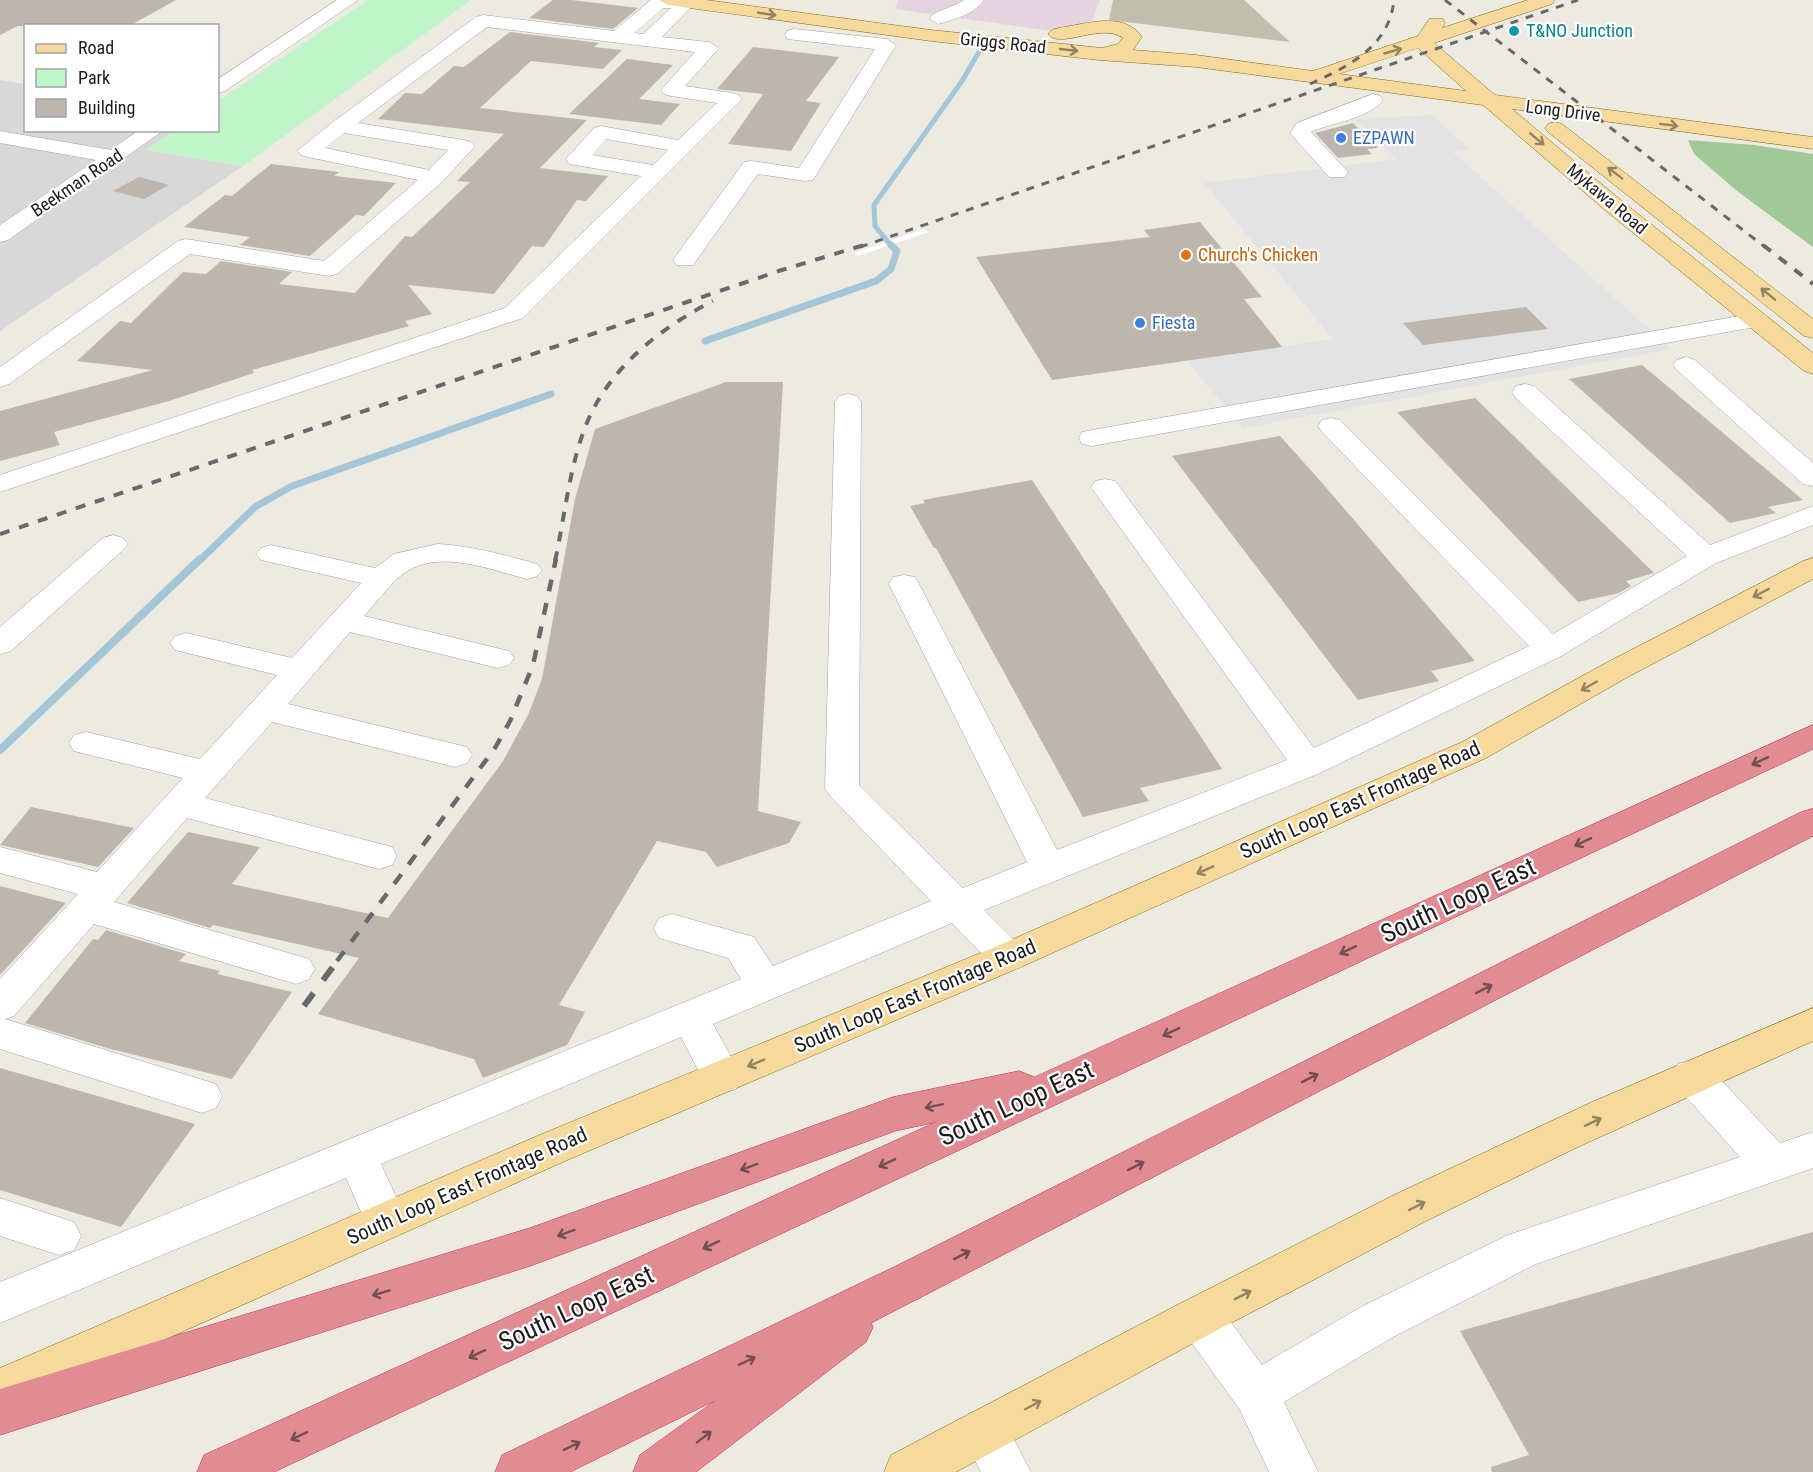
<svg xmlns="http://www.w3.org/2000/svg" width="1813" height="1472" viewBox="0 0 1813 1472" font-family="'Roboto Condensed',sans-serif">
	<rect width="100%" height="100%" fill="#eceae1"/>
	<path fill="#d9d8d8" d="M0,80L25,84L26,130L174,131L146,150L243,166L0,331Z"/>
	<path fill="#e5d3df" d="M898,0H1100L1092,21L1051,31L895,9Z"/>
	<path fill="#bec0ad" d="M1113,0H1244L1290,42L1109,20Z"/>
	<path fill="#a1c998" d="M1688,140L1754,145L1813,154V247L1737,191L1694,154Z"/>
	<path fill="#bff5c9" d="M368,0H471L243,166L146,150L174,131L218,130V101Z"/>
	<path fill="#e3e3e3" d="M1432,115L1470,150L1453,152L1671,349L1243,428L1187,361L1333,339L1204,183L1396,159L1354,119Z"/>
	<path fill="#fff" d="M924,229L929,232L858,256L854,253Z"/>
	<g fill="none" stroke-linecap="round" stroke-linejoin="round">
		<path stroke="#a4c6d7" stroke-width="5" d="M892,247L875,226L874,205L962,81L980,50"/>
		<path stroke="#a4c6d7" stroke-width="7" d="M705,341L876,281L891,269L897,251L891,245
			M199,561L255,507L292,486L551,394"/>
		<path stroke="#a4c6d7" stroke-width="8" d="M0,750L200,559"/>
	</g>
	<path fill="#bcb6ae" d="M0,0H176L129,26H18L0,35Z
		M553,0H572L638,8L613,29L529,18Z
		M510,32L599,43L594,47L622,50L603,69L531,61L480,108L587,120L540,168L608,176L586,201L577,200L544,247L532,246L494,294L408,285L432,314L405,321L409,326L252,370L254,373L169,401L54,432L60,445L0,461V411L153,370L77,361L120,321L131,323L183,272L206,274L221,261L292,272L279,284L355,293L405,236L412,237L470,182L457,181L504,134L378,119L405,93L422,94L454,66L464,67Z
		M753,47L839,57L806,101L821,103L791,151L728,144L763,94L717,89Z
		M627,59L673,65L639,99L680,104L661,125L569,114Z
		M1353,123L1378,148L1367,149L1372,154L1338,158L1315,133Z
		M271,164L339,172L334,176L396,183L364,216L356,215L310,256L240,245L250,237L184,227L225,195L232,196Z
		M139,177L169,185L144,199L113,191Z
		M1200,222L1262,297L1244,299L1282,347L1052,380L976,257L1150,237L1144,230Z
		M1526,307L1548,329L1423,345L1403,323Z
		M1642,365L1803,500L1768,507L1776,513L1730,523L1569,379Z
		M726,382H783L758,811L801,822L789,843L717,867L706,852L657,841L559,1005L585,1012L567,1045L483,1078L474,1059L318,1014L359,958L213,925L210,928L127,903L188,832L260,847L232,884L388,918L503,761L528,715L542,679L575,499L595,429Z
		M1475,398L1654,573L1626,581L1631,586L1619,593L1578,602L1397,412Z
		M1280,436L1323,484L1475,661L1431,671L1439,681L1358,700L1172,456Z
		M1032,480L1222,769L1140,788L1149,801L1083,817L936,548H934L910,506L925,503L923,500Z
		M31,807L134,828L98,867L0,845Z
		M0,886L66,903L0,975Z
		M106,930L186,954L179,961L220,971L217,974L292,992L232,1079L107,1048L25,1023L93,939L98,940Z
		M0,1068L195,1124L121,1227L0,1190Z
		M1813,1232V1472H1492L1491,1467L1529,1455L1460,1331Z"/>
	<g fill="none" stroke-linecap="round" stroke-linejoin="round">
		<g stroke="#a2a2a2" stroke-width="1">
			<path id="minor" d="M337,0H358L225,91L218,93V79Z
				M651,0H683L690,8L662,37L709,42L719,48L685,86L732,93L739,95L742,99L523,318L0,492V475L505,308L641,176L569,164L566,159L594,128L601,126L678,140L717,103L671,96L664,94L661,90L695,52L487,27L358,123L464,140L471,142L475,146L442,182L337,274L329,276L190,254L9,384L0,387V367L178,241L186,239L324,261L418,180L308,157L301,155L297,151L333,122L476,17L483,15L614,31ZM663,8H671L643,34L634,33ZM344,133L448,150L429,170L325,148ZM606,139L668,150L653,165L592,155Z
				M964,0H984C973,15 955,19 938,24L929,18C937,9 953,8 964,0Z
				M794,29L887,39L896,45L813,180L805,181L758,174L693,265H677L673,260L744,162L752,161L799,168L875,49L787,39L785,35L787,31Z
				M1373,94L1380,96L1383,100C1371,118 1330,123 1311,132L1348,172L1345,177H1329L1290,133L1297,123Z
				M139,130H164L8,240L0,242V225L96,160L0,143V131L111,150Z
				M1757,313L1766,315L1769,320L1766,325L1092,446L1082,444L1079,438L1082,432L1092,430Z
				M1686,357L1695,360L1813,463V486L1803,484L1677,370L1673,365L1677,360Z
				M1525,384L1534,386L1710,545L1813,506V525L1716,563L1561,656L1320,773L984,910L1021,947L1027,957L1021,967L1008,972L995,967L952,923L713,1024L742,1077L736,1089L722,1093L708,1089L681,1037L381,1164L407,1221L401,1234L386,1240L371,1234L346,1178L0,1323V1282L741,979L728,958L659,938L654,928L659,918L672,914L754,937L773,966L931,901L830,796L825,788L835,402L839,396L848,394L857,396L861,402L859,785L963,888L1027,862L889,584L893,577L904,575L915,577L919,584L1057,850L1287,760L1091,487L1095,481L1105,479L1115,481L1314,748L1529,646L1322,432L1318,426L1322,420L1331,418L1340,420L1553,634L1687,556L1516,398L1512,392L1516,386Z
				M113,535L123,538L128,544L123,550L11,651L0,654V627L103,538Z
				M438,544C472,546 505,555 537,564L542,570L537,576L527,579C487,569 434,546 398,578C386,589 375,604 364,616L509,651L514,658L509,665L498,668L350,632L288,704L467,747L472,755L467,763L455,767L272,722L205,798L392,847L397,856L392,865L379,869L187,818L114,902L309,959L315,969L309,979L296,984L94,924L14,1016L5,1019L216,1084L222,1096L216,1108L202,1113L0,1049V979L78,894L0,873V847L97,872L183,778L74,751L69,743L74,735L86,732L200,759L277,675L175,650L170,643L175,636L186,633L292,658L361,583L261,560L256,554L261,548L271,545L375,568L394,554Z
				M1692,1060L1706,1064L1780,1143L1813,1132V1168L1536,1264L1393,1337L1284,1402L1318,1472H1269L1240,1410L1184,1332L1178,1317L1184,1302L1200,1296L1216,1302L1262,1365L1361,1307L1508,1235L1740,1157L1678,1088L1672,1076L1678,1064Z
				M0,1198L74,1222L81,1236L74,1250L59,1255L0,1236Z
				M984,1408L1001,1415L1031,1472H981L960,1431L967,1415Z"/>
		</g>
		<g stroke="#896d09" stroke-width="1">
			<path id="major" d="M659,0H706L931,30L1102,48L1118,44L1123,38C1102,22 1059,50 1048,34C1053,27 1062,28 1070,26C1093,22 1126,13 1142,37L1133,50L1196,55L1313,71L1418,36L1429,19H1443L1445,23L1442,28L1528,0H1555L1552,4L1434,43L1495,95L1813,137V149L1512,109L1622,201L1813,353V374L1804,371L1606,211L1483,105L1196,67L1099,60L931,41L668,5ZM1418,48L1466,91L1339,74Z
				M1555,122L1562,124L1813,319V338L1804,336L1548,132L1545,128L1548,124Z
				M1813,558V579L1626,678L1486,758L1021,967L572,1158L0,1413V1368L542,1134L995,947L1462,742L1604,664L1803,561Z
				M1813,1008V1041L1580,1146L1426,1221L1210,1334L956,1472H884L891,1455L1179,1304L1396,1194L1592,1102Z"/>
		</g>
		<g stroke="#ca2e52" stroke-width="1">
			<path id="highway" d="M1813,725V749L274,1472H197L204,1455L936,1122L895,1131L530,1266L0,1435V1389L530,1228L893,1097L1019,1071L1034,1077Z
				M1813,809V836L871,1323L873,1327L866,1342L696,1472H633L640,1455L716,1400L570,1472H495L502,1455L894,1267L1801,812Z"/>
		</g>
		<use href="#minor" fill="#fff" fill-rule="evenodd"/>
		<use href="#major" fill="#f5d99d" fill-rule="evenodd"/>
		<use href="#highway" fill="#e08c92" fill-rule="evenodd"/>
		<path stroke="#696969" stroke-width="3" stroke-dasharray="8 8" stroke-linecap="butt" d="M1445,0L1765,247
			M1310,84C1349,66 1389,47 1394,0
			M860,247L1578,0"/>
		<path stroke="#696969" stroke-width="4" stroke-dasharray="10 10" stroke-linecap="butt" d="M1763,245L1813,284
			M0,534L782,270L864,245
			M555,561C565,516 570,460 589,418C613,365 662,327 713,301"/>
		<path stroke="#696969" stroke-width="4.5" stroke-dasharray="12 12" stroke-linecap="butt" d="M337,961L495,748L510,721L533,665L556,559"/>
		<path stroke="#696969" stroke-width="6" stroke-dasharray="16 16" stroke-linecap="butt" d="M304,1006L338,960"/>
	</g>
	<defs><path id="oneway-shaft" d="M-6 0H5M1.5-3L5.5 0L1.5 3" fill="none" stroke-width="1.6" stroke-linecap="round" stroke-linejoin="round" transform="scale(1.5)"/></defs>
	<g stroke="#938462">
		<use href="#oneway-shaft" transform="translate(767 14) rotate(8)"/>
		<use href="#oneway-shaft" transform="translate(1069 50) rotate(6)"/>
		<use href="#oneway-shaft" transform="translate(1393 51) rotate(-16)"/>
		<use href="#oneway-shaft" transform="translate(1669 125) rotate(7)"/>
		<use href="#oneway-shaft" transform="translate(1537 139) rotate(40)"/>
		<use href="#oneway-shaft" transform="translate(1615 173) rotate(-143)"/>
		<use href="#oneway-shaft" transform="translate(1768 294) rotate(-141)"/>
		<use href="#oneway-shaft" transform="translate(1761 593) rotate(152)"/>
		<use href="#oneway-shaft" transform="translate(1589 686) rotate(150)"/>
		<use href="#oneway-shaft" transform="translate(1205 870) rotate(156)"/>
		<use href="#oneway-shaft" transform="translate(756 1063) rotate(157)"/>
		<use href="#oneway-shaft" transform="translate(1593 1122) rotate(-25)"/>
		<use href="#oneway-shaft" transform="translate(1417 1206) rotate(-27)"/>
		<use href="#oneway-shaft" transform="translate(1243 1295) rotate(-27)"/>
		<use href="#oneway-shaft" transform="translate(1033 1405) rotate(-28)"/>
	</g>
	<g stroke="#744e51">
		<use href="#oneway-shaft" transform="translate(1760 761) rotate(155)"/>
		<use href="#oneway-shaft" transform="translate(1583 842) rotate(155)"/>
		<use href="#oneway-shaft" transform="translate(1348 950) rotate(155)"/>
		<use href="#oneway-shaft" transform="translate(1484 989) rotate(-27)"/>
		<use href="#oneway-shaft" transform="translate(1171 1032) rotate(155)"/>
		<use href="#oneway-shaft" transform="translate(1310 1078) rotate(-27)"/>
		<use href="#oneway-shaft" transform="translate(934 1106) rotate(168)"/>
		<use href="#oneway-shaft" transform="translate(887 1163) rotate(155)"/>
		<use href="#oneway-shaft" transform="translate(1136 1166) rotate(-27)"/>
		<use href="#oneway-shaft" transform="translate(749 1167) rotate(160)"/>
		<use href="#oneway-shaft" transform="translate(566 1233) rotate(160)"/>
		<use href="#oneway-shaft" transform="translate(711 1245) rotate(155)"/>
		<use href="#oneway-shaft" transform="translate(962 1255) rotate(-27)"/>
		<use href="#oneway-shaft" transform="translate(381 1293) rotate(163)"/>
		<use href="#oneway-shaft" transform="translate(477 1354) rotate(155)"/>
		<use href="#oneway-shaft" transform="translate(747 1361) rotate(-26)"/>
		<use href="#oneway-shaft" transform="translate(299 1436) rotate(155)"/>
		<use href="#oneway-shaft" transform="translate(704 1437) rotate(-37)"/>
		<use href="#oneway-shaft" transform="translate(572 1446) rotate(-26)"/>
	</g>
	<circle fill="#0f9aa8" stroke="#fff" stroke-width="2" cx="1514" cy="31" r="6"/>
	<g fill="#3f7fe0" stroke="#fff" stroke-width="2">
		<circle cx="1341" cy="138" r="6"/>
		<circle cx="1140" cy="323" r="6"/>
	</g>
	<circle fill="#e8710a" stroke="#fff" stroke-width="2" cx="1186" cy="255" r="6"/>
	<g text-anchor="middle" stroke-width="4.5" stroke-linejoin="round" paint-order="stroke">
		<g font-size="18" fill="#0d838f" stroke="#fff" text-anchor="start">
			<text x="1526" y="37">T&amp;NO Junction</text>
		</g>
		<g font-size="18" fill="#1b1b1b" stroke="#fff">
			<text transform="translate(1003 43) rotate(6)" y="6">Griggs Road</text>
			<text transform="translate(1563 111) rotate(7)" y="6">Long Drive</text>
			<text transform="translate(77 183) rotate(-34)" y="6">Beekman Road</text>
			<text transform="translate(1607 199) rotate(40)" y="6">Mykawa Road</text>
		</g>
		<g font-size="18" fill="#366cbe" stroke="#fff" text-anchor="start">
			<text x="1353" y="144">EZPAWN</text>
			<text x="1152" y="329">Fiesta</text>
		</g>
		<g font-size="18" fill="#c56008" stroke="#fff" text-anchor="start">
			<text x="1198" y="261">Church's Chicken</text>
		</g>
		<g font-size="21" fill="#1b1b1b" stroke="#fff">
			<text transform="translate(1360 800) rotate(-24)" y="7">South Loop East Frontage Road</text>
			<text transform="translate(915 996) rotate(-23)" y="7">South Loop East Frontage Road</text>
			<text transform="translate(467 1186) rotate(-24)" y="7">South Loop East Frontage Road</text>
		</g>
		<g font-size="26" fill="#1b1b1b" stroke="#fff">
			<text transform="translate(1458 900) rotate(-25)" y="9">South Loop East</text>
			<text transform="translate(1016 1103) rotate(-25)" y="9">South Loop East</text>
			<text transform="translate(576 1308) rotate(-25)" y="9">South Loop East</text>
		</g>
	</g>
	<rect x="24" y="24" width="195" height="108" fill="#ffffff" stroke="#a4a4a4" stroke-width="1.5"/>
	<rect x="36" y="44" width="30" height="9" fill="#f5d99d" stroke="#a4a4a4" stroke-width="1.5"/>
	<text x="78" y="54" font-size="18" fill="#1b1b1b">Road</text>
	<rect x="36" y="69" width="30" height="18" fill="#bff5c9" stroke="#a4a4a4" stroke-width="1.5"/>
	<text x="78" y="84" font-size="18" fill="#1b1b1b">Park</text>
	<rect x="36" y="99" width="30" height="18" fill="#bcb6ae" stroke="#a4a4a4" stroke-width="1.5"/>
	<text x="78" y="114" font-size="18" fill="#1b1b1b">Building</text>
</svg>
